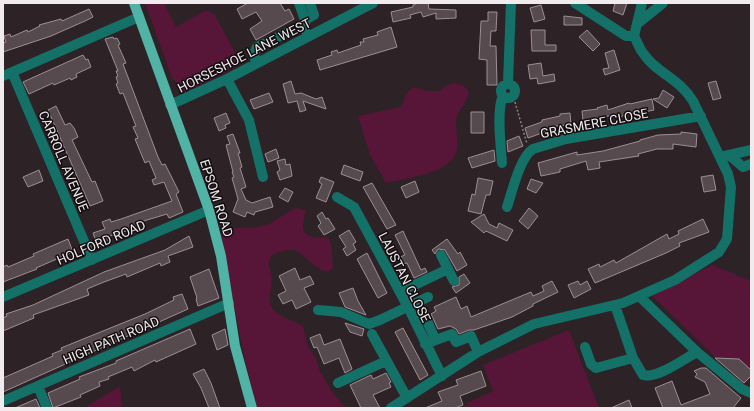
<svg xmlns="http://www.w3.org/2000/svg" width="754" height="411" viewBox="0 0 754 411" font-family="Roboto,sans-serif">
	<rect width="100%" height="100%" fill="#2d2226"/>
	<path fill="#571537" d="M145,3H164L176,27L206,10L215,15L241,64L186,93L172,78Z
		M456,83L464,86L469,92C467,101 461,108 457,116C454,124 459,140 457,150C452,174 406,178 386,183L370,155L358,116L401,107L407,93L413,87L428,91H439L447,85Z
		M299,208L306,211C298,235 306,238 328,238L331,244L333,267L329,272C302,267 307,239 272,255C265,265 272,270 272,281C272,288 268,297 270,304C275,317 293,320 303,326L308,347L316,358L319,369L333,393L341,403L348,408H257L244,356L220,234L237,228H254L269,224L293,209Z
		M712,265L751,281V376L743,384L652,296Z
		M569,330L599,408H468L467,403L493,391L483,365Z
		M120,386L122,408H84Z"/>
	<path fill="#564a4e" stroke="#9c8f94" d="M248,3H280L285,11L289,9L294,19L256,40L250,29L262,21L256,12L242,19L237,9Z
		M418,3H428L429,9L456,10V18L436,19V13L423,17L421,12L410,15L411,18L393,22L391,12L413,7V5Z
		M615,3H627L623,15L613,11Z
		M541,5L545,19L534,22L530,8Z
		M89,9L93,17L85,21L51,36L3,52V43L6,42L4,36L10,34L11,37L27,30L28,32L40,26L39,25L61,19L62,21Z
		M488,12H497L496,31H491L490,46H496L497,85H487V60L479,59L481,21H488Z
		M564,16L582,18V25H564Z
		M391,27L397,47L320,70L317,60L332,55L331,52L337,50L338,53L361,45L360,42H364L363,39L378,35L377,32Z
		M531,30H545V45H556V51H532Z
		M587,30L600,44L593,51L579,37Z
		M113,37L114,39L117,38L120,44L118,45L126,63L123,64L158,157L162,165L165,164L179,192L176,194L183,212L169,218L167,214L137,223V226L126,231L107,237L109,243L98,247L93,233L105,229L102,222L110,219L111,222L121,219L172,201L164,182L154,185L152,180L156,178L149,161L145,163L135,139L138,138L133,127L136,126L123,93L120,94L116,84L118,83L116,77L118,76L116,71H118L105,39Z
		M614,50L620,70L605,75L603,69L609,68L605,53Z
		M83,55L86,60L88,59L91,67L76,74L77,77L71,80L70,78L54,85L53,83L29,94L23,82Z
		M541,63L543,76L554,74L555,81L538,84L537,78L530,79L528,65Z
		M291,81L295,94L301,93L316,99L322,97L326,109L303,101L306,110L300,112L297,101L288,103L283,84Z
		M716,81L721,98L713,100L708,83Z
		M663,90L674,97L667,108L653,99L659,98Z
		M269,93L273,102L254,109L250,100Z
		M652,99L654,110L639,113L638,110L620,117L619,114L583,121L582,111L598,109L597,108L607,105L608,110L629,103L630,104Z
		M56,106L65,125L70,123L74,128L78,137L72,140L92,182L95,181L103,201L90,206L48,110Z
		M471,112H484V133H471Z
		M226,113L230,123L225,125L226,128L219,131L214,118Z
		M570,113L571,125L556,126V129L541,132L542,133L528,138L525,128L542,122V120L560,116V114Z
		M681,132L697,134L696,147L673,144V149H657L638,154L639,156L599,162L600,168L588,170L586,161L560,169V172L541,176L538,163L577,152V155L603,151L640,141V140L658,135L681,134Z
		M233,134L240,153H238L242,167L240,168L246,187L241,189L246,200L252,203L270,197L273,207L255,212L254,215L247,212L245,217L233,212L238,199L232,178L234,177L232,172H233L226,145L230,144L227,136Z
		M519,136L523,146L508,152L507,141Z
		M276,149L279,158L268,162L265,154Z
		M494,150L495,161L472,168L468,158Z
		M285,159L286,165L290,164L292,176L280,180L277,172L280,170L277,161Z
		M344,165L363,172L360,181L341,174Z
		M39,170L43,181L28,187L23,177Z
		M713,175L716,190L704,192L701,177Z
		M321,177L334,182L326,202L316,198L322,184L319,182Z
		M478,178L493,181L490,195H486L481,214L468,211L472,194L475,195Z
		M531,179L543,183L536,193L527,189Z
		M415,181L419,192L406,198L401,187Z
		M372,183L396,225L387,229L363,187Z
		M285,188L293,192L288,202L279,197Z
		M529,208L538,216L528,229L519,221Z
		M322,212L326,219L328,218L335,229L324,235L318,226L321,223L317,216Z
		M484,214L489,224L497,228L499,223L513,230L507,241L486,231L484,233L471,222Z
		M703,219L709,232L679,243L680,246L666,253L595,283L588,269L599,264L600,267L614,260L616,263L667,234L669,239L679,234L678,231Z
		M349,230L356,242L353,244L356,250L347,256L343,249L346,247L339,236Z
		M403,231L421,270L425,268L427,272L414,278L407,263L403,264L400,257L405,255L395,235Z
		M189,236L193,247L168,256L170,262L161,266L160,263L127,277L126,274L104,282L87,289L89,295L33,315L34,318L3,331V318L7,316L6,314L33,305L104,272L165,250Z
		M68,239L73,252L36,268L37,269L3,282V267L7,265L8,267L34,256L33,254Z
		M447,239L458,254L460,252L467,265L457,271L445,250L438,249L435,254L432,250Z
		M367,253L387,293L378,298L357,259Z
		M295,268L300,280L310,276L314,284L304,288L311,302L296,309L292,300L283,304L278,295L286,291L279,276Z
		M209,269L219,298L198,306L196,299L197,298L190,277Z
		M464,274L470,283L456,293L452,287L459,285V277Z
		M552,281L558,292L533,304V306L512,317L474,330H469L459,334L456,329L450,326L438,329L431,314L436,311L434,307L456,297L461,309L467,306L471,317L531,292L533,296L544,291L542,286Z
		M578,281L580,285L587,281L591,289L574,298L568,285Z
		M353,288L358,301L366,315L345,307L339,293Z
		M182,294L188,309L3,392V378L53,356L52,354L62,350L61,348L145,314L174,300L173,297Z
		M345,323L364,329L362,336L350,332Z
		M403,328L428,375L420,380L395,332Z
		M190,329L196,344L156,362L155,360L134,371L132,367L108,377L109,379L99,382L100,386L80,395L81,397L53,408L48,393L80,379L79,377L116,363V361Z
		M225,329L228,345L217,350L212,335Z
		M320,334L324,345L340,339L352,369L345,373L339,358L324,364L317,347L314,348L310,338Z
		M715,358L739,359L751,370V376L744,383Z
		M701,368H706L741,398L733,408H663L655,388L672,381L681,405L710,394L705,382L695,377L697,374L694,371Z
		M204,369L211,383L220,408H209L201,388L193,374Z
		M481,371L486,386L460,396L463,405L455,408H425L442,401L438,392L458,385L456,380Z
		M386,373L391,382L389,383L391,387L373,395L380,408H361L350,385L371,375L373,379Z
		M36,399L40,408H15Z
		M629,400L632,408H611Z"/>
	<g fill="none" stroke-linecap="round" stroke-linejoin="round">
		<path stroke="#8b8285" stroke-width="1.5" stroke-dasharray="2 2" stroke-linecap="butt" d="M515,102L527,144"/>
		<path stroke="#147168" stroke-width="10" d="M299,3L305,20V30
			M575,3L626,36H634
			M305,20L314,15L310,3
			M637,24L663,3
			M634,36L642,3
			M256,64L254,53L257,47L305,24
			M12,72L92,260
			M3,76L139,17
			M227,79L249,120L263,177
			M508,83L511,3
			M501 91a7 7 0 1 1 14 0a7 7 0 1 1-14 0Z
			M170,105L227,79L373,3
			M729,155L743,167L751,164
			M720,157L751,150
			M502,163C501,147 496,110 503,96
			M337,197L354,207L408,307L442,376
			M507,207C512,192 520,157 533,149L566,139L701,116
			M441,255L454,281
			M400,292L448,269
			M639,296L697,352L742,389L751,393
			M3,297L209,210
			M615,305L633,358L643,375C657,379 684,359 697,352
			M318,310L341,312L369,324L380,320L428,297
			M424,314L435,339
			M372,334L407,398
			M425,344L452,334L456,342L471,336L478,352
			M585,347L591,364L596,368L633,358
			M338,383L386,361
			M38,386L47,408
			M3,401L229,303
			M391,408L478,352L534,324L623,303L675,280L719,252L727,239L731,187L728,174L693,101C679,78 656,73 643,53C639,48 637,41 634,36"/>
		<path stroke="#51b2a6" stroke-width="10" d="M134,3L209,210L221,256L235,346L252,408"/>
	</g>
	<g text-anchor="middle" stroke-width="3" stroke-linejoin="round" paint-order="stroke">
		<g font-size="13" fill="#f2ebed" stroke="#120d0f">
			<text transform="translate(244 55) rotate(-27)" y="5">HORSESHOE LANE WEST</text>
			<text transform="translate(594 123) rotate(-11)" y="5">GRASMERE CLOSE</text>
			<text transform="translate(64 161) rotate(67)" y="5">CARROLL AVENUE</text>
			<text transform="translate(217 198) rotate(72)" y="5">EPSOM ROAD</text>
			<text transform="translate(101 242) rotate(-23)" y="5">HOLFORD ROAD</text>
			<text transform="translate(405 277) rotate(63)" y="5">LAUSTAN CLOSE</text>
			<text transform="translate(111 340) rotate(-23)" y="5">HIGH PATH ROAD</text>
		</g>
	</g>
	<rect width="754" height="411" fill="none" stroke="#f2ebed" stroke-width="8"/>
</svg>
